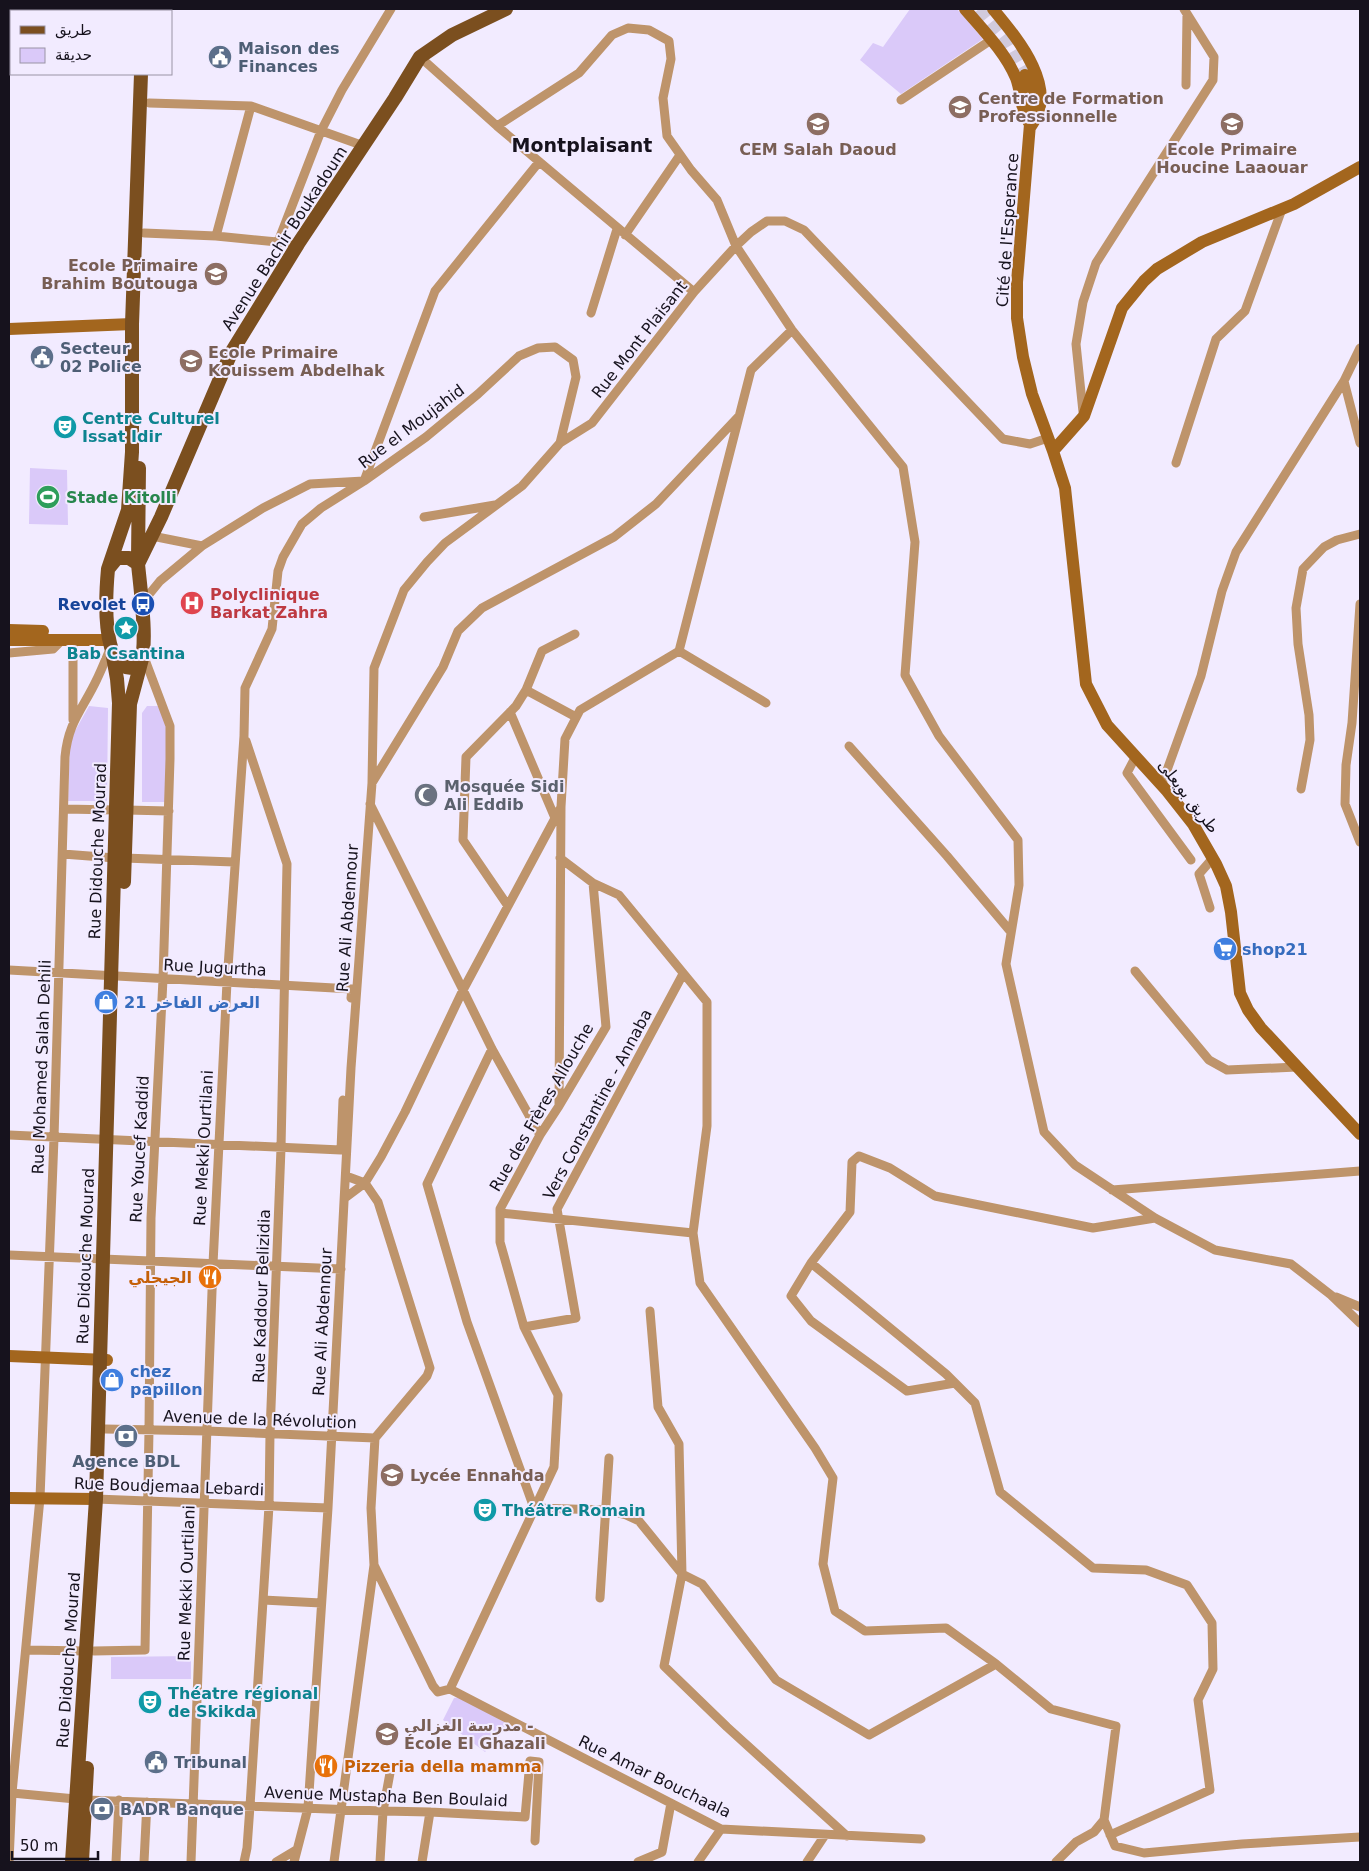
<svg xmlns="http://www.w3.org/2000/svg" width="1369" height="1871" viewBox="0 0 1369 1871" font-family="'DejaVu Sans','Noto Naskh Arabic',sans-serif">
	<rect width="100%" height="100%" fill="#f2ebff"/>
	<path fill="#dac9f9" d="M910,9H957L983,39L901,94L860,60L873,43L883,47Z
		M30,468L67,470L68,525L29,524Z
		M89,706L108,708L107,801H68L70,740Z
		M147,706H158L167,725L165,802H142V713Z
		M191,1656V1679H111V1657Z
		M461,1697L509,1725L485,1752L443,1720L454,1698Z"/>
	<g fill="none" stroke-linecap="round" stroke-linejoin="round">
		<path stroke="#d1cadd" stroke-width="12" stroke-dasharray="12 6" stroke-linecap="butt" d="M979,9L1008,45L1025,75"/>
		<path stroke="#be946b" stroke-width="9" d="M420,57L497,126L694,292
			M1186,85L1187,14
			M901,100L991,40
			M149,103L251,106L364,146
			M497,126L579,73L612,35L628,28L649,30L669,41L671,59L663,98L667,136L691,170L717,200L736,246L792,330L903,467L915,542L905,675L939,736L1018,840L1019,885L1006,964L1044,1132L1075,1165L1155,1218L1215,1250L1291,1264L1331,1295L1360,1323
			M144,233L216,236L298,244
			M625,235L680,155
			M216,236L251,106
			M278,242L321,131L342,90L391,9
			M591,313L617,229
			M1360,348L1344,381L1360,443
			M1083,412L1076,344L1083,302L1096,263L1213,80L1214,57L1184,9
			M1176,463L1216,339L1245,311L1282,209
			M364,481L435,291L539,162
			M424,517L495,505
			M152,536L202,546
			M142,603L160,581L202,546L263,508L310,484L364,481
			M1360,604L1352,723L1346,765L1345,804L1360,842
			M73,640V720
			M679,651L766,703
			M9,653L53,649L60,642L65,640
			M526,690L576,717
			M510,712L555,818
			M849,746L947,856L1011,932
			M1136,756L1127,773L1191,860
			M372,783L443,667L458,631L482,608L614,537L656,504L739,416
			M1162,784L1201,676L1222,591L1236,552L1344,381
			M1301,789L1310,740L1309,715L1298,644L1296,608L1303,569L1324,547L1337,540L1360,534
			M64,809L116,810
			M126,810L169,811
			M63,854L115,858
			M124,858L234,862
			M560,858L593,883L619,895L707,1002V1126L693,1233L700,1283L815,1448L833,1478L823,1564L835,1611L865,1631L946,1628L996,1664L1051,1709L1116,1726L1104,1820
			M508,906L463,840L466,757L516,706L526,690L542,651L575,634
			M1210,908L1199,874L1213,858
			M9,970L352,989L351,998
			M1135,971L1209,1060L1227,1070L1297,1067
			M492,1049L427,1184L467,1322L534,1508L606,1510L626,1515L639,1521L682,1574L702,1584L776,1680L869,1735L996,1664
			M559,1106L561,807L565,739L580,710L679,651L751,370L792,330
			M9,1135L341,1150L343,1100
			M540,1135L492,1049L463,990L560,809
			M346,1176L365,1183L378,1202L430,1368L427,1376L375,1438
			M1112,1190L1360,1171
			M345,1198L365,1183L381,1157L405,1112L463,990L370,804
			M500,1213L693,1233
			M9,1255L341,1269
			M811,1263L946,1374L975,1403L1000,1492L1093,1568L1146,1570L1187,1585L1212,1623L1213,1669L1198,1700L1210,1790L1110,1835
			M1336,1297L1360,1307
			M650,1311L658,1407L679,1444L682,1574L664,1666L727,1727L847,1836
			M524,1327L576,1318L557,1209L683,974
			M955,1383L907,1391L811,1321L791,1296L811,1263L850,1212L852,1162L859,1156L890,1168L935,1196L1093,1228L1155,1218
			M105,1429L207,1431L375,1438L371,1508L374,1565L334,1862
			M96,1499L328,1508
			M374,1565L433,1686L438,1692L450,1689L554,1467L558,1395L524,1327L500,1242V1209L540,1135L559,1106L606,1027L593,883
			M600,1598L609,1458
			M263,1600L321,1603
			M26,1650L86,1651
			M94,1651L145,1650L149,1430L151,1218L163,979L170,759V726L144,657
			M450,1689L721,1829L921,1839
			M12,1793L86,1800L383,1811L430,1812L525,1817L530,1761L539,1762L535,1841
			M9,1862L12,1793L40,1498L54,1138L65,757C68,722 83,709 97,679C102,669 106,658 111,647
			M116,1862L119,1800
			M144,1862L147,1802
			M191,1862L213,1264L227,982L244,736L245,688L272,629L278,571L283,557L302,524L321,508L364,481L426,437L478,394L519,356L538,348L555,347L573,360L576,377L560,443
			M244,1862L247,1848L250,1806L269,1506L270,1433L281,1148L287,864L246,741
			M276,1862L296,1850
			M294,1862L308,1808L328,1508L351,1068L372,783L374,668L404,590L427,562L445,543L522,486L560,443L592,423L694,292L736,246L751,232L767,221H785L804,230L1003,439L1030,444L1048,438
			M380,1862L383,1811L390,1773
			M422,1862L430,1812
			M638,1862L662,1852L671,1803
			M698,1862L721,1829
			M807,1862L825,1835
			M1056,1862L1076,1842L1094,1832L1104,1820L1115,1846L1144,1853L1242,1844L1360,1837"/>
		<path stroke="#a3661e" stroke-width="12" d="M965,9C983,30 1005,52 1016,78C1022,94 1020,111 1031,126C1060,88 1017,38 993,9
			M1025,75L1031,95V112L1017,282V318L1023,357L1032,394L1053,451L1065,488L1086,684L1107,725L1167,791L1193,824L1216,864L1226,886L1231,912L1240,993L1248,1010L1261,1028L1360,1134
			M9,329L132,324
			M1053,451L1084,416L1122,308L1144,281L1157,269L1202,242L1294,204L1360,167
			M9,630L43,631
			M9,640H109
			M9,1356L107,1360
			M9,1498L96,1499"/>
		<path stroke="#7b4f1f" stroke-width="14" d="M152,11V9
			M117,558H129L138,564C140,585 148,643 141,660C140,664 137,666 133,668C100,670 106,591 108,569Z
			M138,559L139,468
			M138,564L161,517L231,353L298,244L395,98L420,57L452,35L506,9
			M108,569L128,510L132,452V324L141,74
			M124,882L130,704L142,659
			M72,1862L96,1499L119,703L117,679L112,651
			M82,1862L87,1768"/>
	</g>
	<defs>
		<g id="civic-disc" transform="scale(1.25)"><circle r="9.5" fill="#5c6f8a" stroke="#f2ebff"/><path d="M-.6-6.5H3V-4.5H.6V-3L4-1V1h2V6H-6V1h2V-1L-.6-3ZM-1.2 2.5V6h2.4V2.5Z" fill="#fff"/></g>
		<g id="university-disc" transform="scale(1.25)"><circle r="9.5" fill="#8d6e63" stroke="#f2ebff"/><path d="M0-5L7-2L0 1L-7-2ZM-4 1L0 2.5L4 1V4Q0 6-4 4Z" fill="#fff"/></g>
		<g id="school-disc" transform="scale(1.25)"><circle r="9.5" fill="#8d6e63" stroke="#f2ebff"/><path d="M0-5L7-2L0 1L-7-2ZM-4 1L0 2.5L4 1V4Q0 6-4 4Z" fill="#fff"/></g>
		<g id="theatre-disc" transform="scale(1.25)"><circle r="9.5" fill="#0f9aa8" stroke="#f2ebff"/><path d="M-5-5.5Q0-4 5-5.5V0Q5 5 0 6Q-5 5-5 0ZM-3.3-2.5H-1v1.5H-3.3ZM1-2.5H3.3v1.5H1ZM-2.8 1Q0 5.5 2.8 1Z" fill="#fff"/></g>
		<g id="stadium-disc" transform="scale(1.25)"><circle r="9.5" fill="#2e9e5b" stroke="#f2ebff"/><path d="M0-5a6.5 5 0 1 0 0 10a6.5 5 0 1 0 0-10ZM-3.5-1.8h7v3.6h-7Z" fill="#fff"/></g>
		<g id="hospital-disc" transform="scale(1.25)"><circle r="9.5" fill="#e0444e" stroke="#f2ebff"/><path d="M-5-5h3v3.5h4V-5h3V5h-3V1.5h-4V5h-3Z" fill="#fff"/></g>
		<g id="bus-disc" transform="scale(1.25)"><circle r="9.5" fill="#1a4fb4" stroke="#f2ebff"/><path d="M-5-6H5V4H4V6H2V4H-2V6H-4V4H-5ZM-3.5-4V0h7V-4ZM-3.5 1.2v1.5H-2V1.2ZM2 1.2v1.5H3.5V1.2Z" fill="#fff"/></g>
		<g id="sight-disc" transform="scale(1.25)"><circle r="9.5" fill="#0f9aa8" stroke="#f2ebff"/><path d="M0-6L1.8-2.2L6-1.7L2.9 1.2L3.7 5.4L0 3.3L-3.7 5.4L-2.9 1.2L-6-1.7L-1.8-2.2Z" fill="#fff"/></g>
		<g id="mosque-disc" transform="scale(1.25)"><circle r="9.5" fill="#6b7280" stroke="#f2ebff"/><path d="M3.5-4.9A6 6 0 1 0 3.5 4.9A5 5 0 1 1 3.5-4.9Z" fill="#fff"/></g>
		<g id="supermarket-disc" transform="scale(1.25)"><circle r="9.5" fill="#3f7fe0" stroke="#f2ebff"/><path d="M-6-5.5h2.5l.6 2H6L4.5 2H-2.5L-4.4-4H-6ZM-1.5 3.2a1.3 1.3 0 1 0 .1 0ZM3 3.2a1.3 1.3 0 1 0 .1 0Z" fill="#fff"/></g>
		<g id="shop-disc" transform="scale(1.25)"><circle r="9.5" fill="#3f7fe0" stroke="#f2ebff"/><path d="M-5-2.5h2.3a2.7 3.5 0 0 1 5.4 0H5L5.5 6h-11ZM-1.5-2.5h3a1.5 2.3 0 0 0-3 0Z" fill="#fff"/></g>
		<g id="restaurant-disc" transform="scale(1.25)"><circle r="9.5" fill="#e8710a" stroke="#f2ebff"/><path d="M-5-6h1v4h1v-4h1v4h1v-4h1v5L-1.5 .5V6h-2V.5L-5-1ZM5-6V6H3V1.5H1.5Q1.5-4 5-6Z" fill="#fff"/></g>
		<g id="bank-disc" transform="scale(1.25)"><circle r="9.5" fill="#5c6f8a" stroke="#f2ebff"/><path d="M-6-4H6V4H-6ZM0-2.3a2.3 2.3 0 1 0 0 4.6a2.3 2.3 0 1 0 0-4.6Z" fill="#fff"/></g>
	</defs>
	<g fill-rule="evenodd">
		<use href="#civic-disc" x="220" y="57"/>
		<use href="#university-disc" x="960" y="107"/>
		<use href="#school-disc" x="818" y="124"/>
		<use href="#school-disc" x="1232" y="124"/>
		<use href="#school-disc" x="216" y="274"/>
		<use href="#civic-disc" x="42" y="357"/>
		<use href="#school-disc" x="191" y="361"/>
		<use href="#theatre-disc" x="65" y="427"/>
		<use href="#stadium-disc" x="48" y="497"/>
		<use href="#hospital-disc" x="192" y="603"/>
		<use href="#bus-disc" x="143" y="604"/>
		<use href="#sight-disc" x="126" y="628"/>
		<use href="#mosque-disc" x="426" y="795"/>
		<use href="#supermarket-disc" x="1225" y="949"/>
		<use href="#shop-disc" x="106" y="1002"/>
		<use href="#restaurant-disc" x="210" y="1277"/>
		<use href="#shop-disc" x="112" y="1380"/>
		<use href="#bank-disc" x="126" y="1436"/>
		<use href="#school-disc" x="392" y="1475"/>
		<use href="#theatre-disc" x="485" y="1510"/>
		<use href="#theatre-disc" x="150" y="1702"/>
		<use href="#school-disc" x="387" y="1734"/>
		<use href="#civic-disc" x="156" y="1762"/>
		<use href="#restaurant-disc" x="326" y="1766"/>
		<use href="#bank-disc" x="102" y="1809"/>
	</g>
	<g text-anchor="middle" stroke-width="4" stroke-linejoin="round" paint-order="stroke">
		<g font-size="16" font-weight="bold" fill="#4e5e75" stroke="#f2ebff" text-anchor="start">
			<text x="238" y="54">Maison des<tspan x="238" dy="18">Finances</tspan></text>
			<text x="60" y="354">Secteur<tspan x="60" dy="18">02 Police</tspan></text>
			<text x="126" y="1467" text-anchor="middle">Agence BDL</text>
			<text x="174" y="1768">Tribunal</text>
			<text x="120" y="1815">BADR Banque</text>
		</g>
		<g font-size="16" font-weight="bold" fill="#785e54" stroke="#f2ebff" text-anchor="start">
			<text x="978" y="104">Centre de Formation<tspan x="978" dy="18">Professionnelle</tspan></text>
			<text x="818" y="155" text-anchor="middle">CEM Salah Daoud</text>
			<text x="1232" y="155" text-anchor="middle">Ecole Primaire<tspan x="1232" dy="18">Houcine Laaouar</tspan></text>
			<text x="198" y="271" text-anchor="end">Ecole Primaire<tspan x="198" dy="18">Brahim Boutouga</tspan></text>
			<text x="208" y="358">Ecole Primaire<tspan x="208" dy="18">Kouissem Abdelhak</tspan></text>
			<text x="410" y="1481">Lycée Ennahda</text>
			<text x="404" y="1731">مدرسة الغزالي -<tspan x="404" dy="18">École El Ghazali</tspan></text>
		</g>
		<g font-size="16" fill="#16121d" stroke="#f2ebff">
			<text transform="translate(1007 230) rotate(-86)" y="6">Cité de l'Esperance</text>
			<text transform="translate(284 238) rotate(-57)" y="6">Avenue Bachir Boukadoum</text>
			<text transform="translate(639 339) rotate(-52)" y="6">Rue Mont Plaisant</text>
			<text transform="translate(411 426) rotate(-37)" y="6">Rue el Moujahid</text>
			<text transform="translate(1189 796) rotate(52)" y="6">طريق بويعلى</text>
			<text transform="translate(97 851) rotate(-88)" y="6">Rue Didouche Mourad</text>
			<text transform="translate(347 918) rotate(-86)" y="6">Rue Ali Abdennour</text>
			<text transform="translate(215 967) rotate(3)" y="6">Rue Jugurtha</text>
			<text transform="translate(41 1067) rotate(-88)" y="6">Rue Mohamed Salah Dehili</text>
			<text transform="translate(597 1104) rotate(-62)" y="6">Vers Constantine - Annaba</text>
			<text transform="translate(541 1107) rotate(-60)" y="6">Rue des Frères Allouche</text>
			<text transform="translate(203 1148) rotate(-87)" y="6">Rue Mekki Ourtilani</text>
			<text transform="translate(139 1149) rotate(-87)" y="6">Rue Youcef Kaddid</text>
			<text transform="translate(85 1256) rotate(-88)" y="6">Rue Didouche Mourad</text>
			<text transform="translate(261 1296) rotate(-88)" y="6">Rue Kaddour Belizidia</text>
			<text transform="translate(322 1322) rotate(-87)" y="6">Rue Ali Abdennour</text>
			<text transform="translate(260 1419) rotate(2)" y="6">Avenue de la Révolution</text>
			<text transform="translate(169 1486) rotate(2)" y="6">Rue Boudjemaa Lebardi</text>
			<text transform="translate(186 1583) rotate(-88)" y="6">Rue Mekki Ourtilani</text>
			<text transform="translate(68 1660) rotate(-86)" y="6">Rue Didouche Mourad</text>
			<text transform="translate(655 1776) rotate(26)" y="6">Rue Amar Bouchaala</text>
			<text transform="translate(386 1796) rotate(2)" y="6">Avenue Mustapha Ben Boulaid</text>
		</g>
		<g font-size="16" font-weight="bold" fill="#0d838f" stroke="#f2ebff" text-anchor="start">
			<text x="82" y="424">Centre Culturel<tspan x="82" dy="18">Issat Idir</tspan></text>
			<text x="126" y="659" text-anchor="middle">Bab Csantina</text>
			<text x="502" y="1516">Théâtre Romain</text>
			<text x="168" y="1699">Théatre régional<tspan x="168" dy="18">de Skikda</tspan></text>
		</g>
		<g font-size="16" font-weight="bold" fill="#27864d" stroke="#f2ebff" text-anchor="start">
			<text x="66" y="503">Stade Kitolli</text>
		</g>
		<g font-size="16" font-weight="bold" fill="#be3a42" stroke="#f2ebff" text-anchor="start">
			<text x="210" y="600">Polyclinique<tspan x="210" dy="18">Barkat Zahra</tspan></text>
		</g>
		<g font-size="16" font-weight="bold" fill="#164399" stroke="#f2ebff" text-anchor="end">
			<text x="126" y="610">Revolet</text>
		</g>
		<g font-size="16" font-weight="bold" fill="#5b616d" stroke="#f2ebff" text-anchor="start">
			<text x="444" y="792">Mosquée Sidi<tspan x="444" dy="18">Ali Eddib</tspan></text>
		</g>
		<g font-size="16" font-weight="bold" fill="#366cbe" stroke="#f2ebff" text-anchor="start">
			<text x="1242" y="955">shop21</text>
			<text x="124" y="1008">العرض الفاخر 21</text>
			<text x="130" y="1377">chez<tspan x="130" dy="18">papillon</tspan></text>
		</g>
		<g font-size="16" font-weight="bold" fill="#c56008" stroke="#f2ebff" text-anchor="end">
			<text x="192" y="1283">الجيجلي</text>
			<text x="344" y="1772" text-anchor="start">Pizzeria della mamma</text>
		</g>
		<g font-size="19" font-weight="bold" fill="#16121d" stroke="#f2ebff">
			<text x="582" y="152">Montplaisant</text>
		</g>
	</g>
	<rect width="1369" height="1871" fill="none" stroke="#16121d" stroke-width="20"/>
	<rect x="10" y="10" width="162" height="65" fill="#f2ebff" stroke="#9a94a5"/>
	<rect x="20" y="26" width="25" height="8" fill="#7b4f1f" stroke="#9a94a5"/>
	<text x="55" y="35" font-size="15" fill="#16121d">طريق</text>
	<rect x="20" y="48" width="25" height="15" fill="#dac9f9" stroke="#9a94a5"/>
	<text x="55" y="60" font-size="15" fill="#16121d">حديقة</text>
	<path d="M12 1851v8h86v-8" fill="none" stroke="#16121d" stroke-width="2.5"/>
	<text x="20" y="1851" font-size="15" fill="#16121d" stroke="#f2ebff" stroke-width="4" paint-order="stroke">50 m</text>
</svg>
